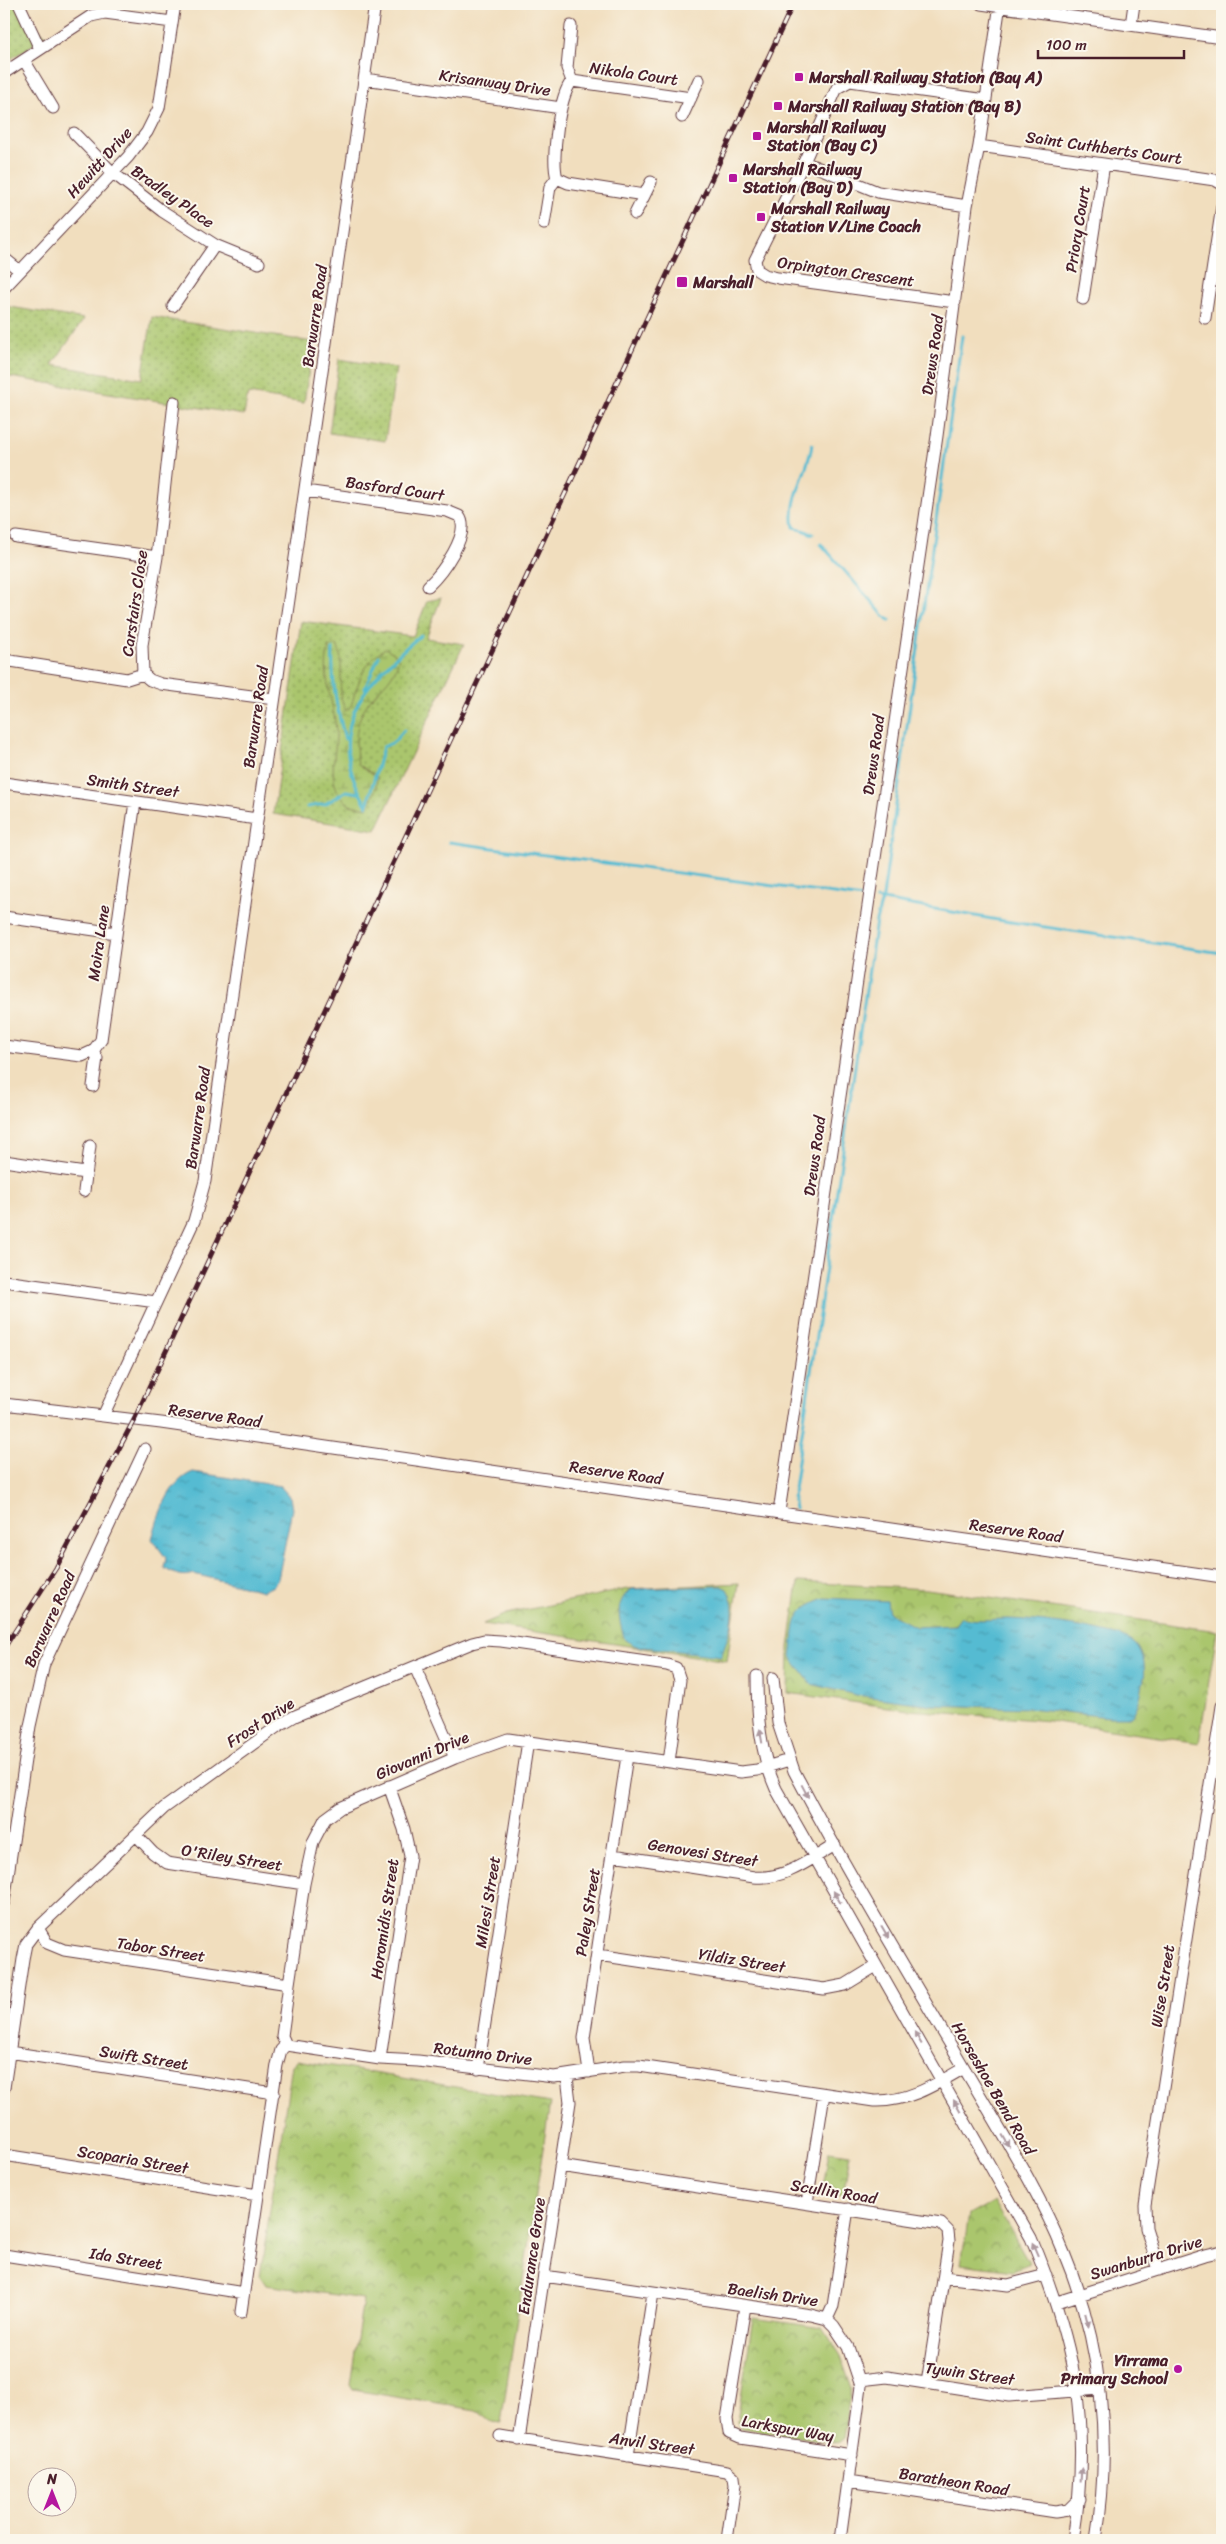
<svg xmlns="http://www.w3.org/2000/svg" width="1226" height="2544" viewBox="0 0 1226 2544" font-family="Sriracha,sans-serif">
	<defs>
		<pattern id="grass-dots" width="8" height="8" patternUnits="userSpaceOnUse" patternTransform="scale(1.25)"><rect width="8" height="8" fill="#aac66d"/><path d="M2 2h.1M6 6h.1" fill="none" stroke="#8ca05a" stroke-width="1.8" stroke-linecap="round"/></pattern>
		<pattern id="wetland-marsh" width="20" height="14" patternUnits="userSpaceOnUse" patternTransform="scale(1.25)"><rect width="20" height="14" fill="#aac66d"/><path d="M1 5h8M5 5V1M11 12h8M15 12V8" fill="none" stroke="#8ca05a"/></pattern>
		<pattern id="park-crowns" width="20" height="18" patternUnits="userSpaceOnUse" patternTransform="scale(1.25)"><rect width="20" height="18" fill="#aac66d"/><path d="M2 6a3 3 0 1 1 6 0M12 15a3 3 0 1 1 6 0" fill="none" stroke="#8ca05a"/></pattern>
		<pattern id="water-ripples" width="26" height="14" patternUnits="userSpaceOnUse" patternTransform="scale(1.25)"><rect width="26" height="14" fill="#54bbd2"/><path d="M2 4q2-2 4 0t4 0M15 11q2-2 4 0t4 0" fill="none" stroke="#4897ab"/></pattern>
	</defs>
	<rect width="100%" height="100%" fill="#fbf7ec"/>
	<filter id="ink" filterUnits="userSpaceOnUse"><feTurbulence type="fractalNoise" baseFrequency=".02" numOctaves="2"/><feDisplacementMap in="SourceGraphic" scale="10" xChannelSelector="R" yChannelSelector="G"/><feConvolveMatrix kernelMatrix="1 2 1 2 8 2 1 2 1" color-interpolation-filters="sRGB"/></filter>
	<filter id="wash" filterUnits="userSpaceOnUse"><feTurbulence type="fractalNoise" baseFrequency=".0096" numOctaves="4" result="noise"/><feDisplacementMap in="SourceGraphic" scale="20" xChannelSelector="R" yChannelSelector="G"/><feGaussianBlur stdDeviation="1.12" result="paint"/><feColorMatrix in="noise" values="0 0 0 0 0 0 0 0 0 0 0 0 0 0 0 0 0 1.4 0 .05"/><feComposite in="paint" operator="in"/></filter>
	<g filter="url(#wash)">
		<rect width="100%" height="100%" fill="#f1debe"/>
		<path fill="url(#grass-dots)" stroke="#7a724c" d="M4,4H24L37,29L47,36L4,63Z
			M4,306L84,319L52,365L142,379L152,317L313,342L304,403L248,394L244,415L4,376Z
			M339,359L396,368L385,441L329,433Z
			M441,598L426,638L464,644L376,830L273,814L301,621L413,636L427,601Z"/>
		<path fill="url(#wetland-marsh)" stroke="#7a724c" d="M337,645C347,666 334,690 346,711C354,705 352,699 356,690C362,672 369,658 385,648L394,653L399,660C394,677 383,685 372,698C355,717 354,740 358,764L377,777L376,788L368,808L349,805C345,800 339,795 337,790C329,771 336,754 336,736C336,705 320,678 329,647Z"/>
		<path fill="url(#park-crowns)" stroke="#7a724c" d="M798,1582L927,1589L1217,1631L1199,1743L1049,1721L908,1710L788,1693L789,1647Z
			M739,1583L727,1661L483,1624L506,1614L627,1589Z
			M297,2060L550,2103L501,2423L492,2422L476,2410L353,2390L350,2385L363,2299L266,2285L260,2276L292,2065Z
			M829,2151L850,2154L843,2196L822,2193Z
			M994,2201L1030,2264L1013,2271L961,2264L969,2215Z
			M753,2318L823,2328L840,2355L852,2389L844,2438L838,2443L741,2428L737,2422Z"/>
		<path fill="url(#water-ripples)" stroke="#4f6d7e" d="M193,1472L280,1486L290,1497L292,1509L278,1579L273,1586L263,1591L194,1574C184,1578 173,1574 164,1568L166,1558L152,1539C159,1514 168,1482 193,1472Z
			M721,1586L727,1589C740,1612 729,1633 721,1656L636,1646L625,1640C619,1621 613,1602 632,1589Z
			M825,1598L887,1601L889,1613L916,1627L955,1625L961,1617C976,1622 992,1619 1007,1619C1032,1619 1111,1629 1131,1641C1143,1648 1146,1666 1144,1678C1141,1693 1140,1705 1131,1717H1109L1029,1708L933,1705L856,1695L811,1684L791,1657C796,1624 790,1610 825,1598Z"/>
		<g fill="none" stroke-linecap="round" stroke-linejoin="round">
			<path stroke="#54bbd2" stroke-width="3" d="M812,444C809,471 788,499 794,527L813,534
				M821,544L884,616L890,620
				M333,649C331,681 337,709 345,739
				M365,688L379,656
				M367,805L383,747L394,742L404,730
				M367,806C321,730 362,684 421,635
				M307,807L325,804L346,791L359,793
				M449,842L863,898
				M877,899L1004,921L1222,953
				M795,1509L793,1496L876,921L883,897L962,336"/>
		</g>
	</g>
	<g filter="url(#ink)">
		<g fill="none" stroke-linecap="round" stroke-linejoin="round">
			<g stroke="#633c41" stroke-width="13">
				<path id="minor" d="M19,4L40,49
					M981,4L1222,38
					M1131,25L1134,4
					M571,26L567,68L572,81
					M24,60L53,108
					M4,73L91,16L105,13L172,22
					M365,79L561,108
					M682,117L699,80
					M74,133L113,173L162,211L215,245L173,306
					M979,146L1215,180L1222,184
					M804,162L878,192L967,206
					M557,178C551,160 559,95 572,81L691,98
					M557,178L568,183L644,195
					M635,214L651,182
					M544,224L550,187L557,178
					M215,245L259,263
					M4,258L20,271
					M4,288L128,157L147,132L159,108L175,4
					M1083,299L1104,164
					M955,302L778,278L765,275L757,270L755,260L804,162L837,88L850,81L986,100
					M1205,318L1222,206
					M174,402L157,557L142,645L143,674L150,680L161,684L274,699
					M305,491L447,511L459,516C472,533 441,574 428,586
					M16,537L157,557
					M4,660L127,679L143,674
					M4,783L257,819
					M4,917L116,933
					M4,1046L74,1055L82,1056L93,1051
					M93,1086L97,1058L93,1051L101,1040L135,802
					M4,1161L85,1173
					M84,1191L90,1146
					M4,1281L156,1302
					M4,1404L161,1423L1222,1577
					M103,1416L194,1221L205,1181L375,4
					M779,1512L937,436L967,206L979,146L1000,4
					M415,1667L455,1758
					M757,1676C757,1714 760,1753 776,1789L1031,2238C1075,2343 1092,2426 1073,2540
					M773,1678L778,1723L794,1771C847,1872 906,1969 963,2066C998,2127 1038,2188 1064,2253C1102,2344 1112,2444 1096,2540
					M136,1835L153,1853L167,1863L304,1884
					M613,1855L754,1877C785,1880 809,1860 835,1845
					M4,1902L30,1726L44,1664L145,1449
					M38,1928L47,1943L64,1950L289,1984
					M598,1955L824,1989L845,1985L876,1966
					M286,2045L282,2036L289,1984L304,1884L313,1842L325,1819L340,1808L455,1758L508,1739L741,1772L757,1770L789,1760
					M9,2052L274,2093
					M380,2059L410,1856L404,1829L389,1786
					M478,2069L528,1741
					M589,2072L584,2038L627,1756
					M4,2088L23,1959L26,1944L38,1928L164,1808L278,1726L295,1716L472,1643L484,1640L501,1641L667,1665L676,1668L680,1680L669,1762
					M4,2155L258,2195
					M560,2166L941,2224L948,2231L949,2241L927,2383
					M807,2203L824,2094
					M4,2255L244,2293
					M1159,2270L1146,2228L1145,2205L1222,1706
					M544,2276L811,2315L827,2319L834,2326L848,2347L861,2386L840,2540
					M944,2277L1008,2285L1046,2275
					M1057,2302L1205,2255L1222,2251
					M745,2306L727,2419L729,2433L740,2438L852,2455
					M241,2312L277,2065L281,2050L286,2045L380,2059L418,2061L554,2077L625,2066H639L874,2101C908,2102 935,2085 964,2068
					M827,2319L833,2306L848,2209
					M860,2380L887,2377L1009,2396L1100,2389
					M500,2436L727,2471L734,2477L735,2485L727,2540
					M519,2440L570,2102L567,2077
					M628,2456L653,2293
					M849,2481L1055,2512L1068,2510L1079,2499"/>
			</g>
			<use href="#minor" stroke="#fff" stroke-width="11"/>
			<g stroke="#4a1f2b" stroke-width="5">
				<path id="rail" d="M4,1648L56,1568L134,1420L793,4"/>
			</g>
			<use href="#rail" stroke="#fbf7ec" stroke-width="3" stroke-dasharray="9" stroke-linecap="butt"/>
		</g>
		<defs><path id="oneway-solid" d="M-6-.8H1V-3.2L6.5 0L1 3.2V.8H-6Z" transform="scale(1.25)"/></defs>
		<g fill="#ae9aa0">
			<use href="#oneway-solid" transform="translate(761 1736) rotate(-100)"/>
			<use href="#oneway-solid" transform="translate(805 1791) rotate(62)"/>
			<use href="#oneway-solid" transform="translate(837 1897) rotate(-120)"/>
			<use href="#oneway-solid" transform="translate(885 1932) rotate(60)"/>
			<use href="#oneway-solid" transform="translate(918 2038) rotate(-120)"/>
			<use href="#oneway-solid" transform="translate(957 2106) rotate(-119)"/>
			<use href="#oneway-solid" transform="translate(1006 2141) rotate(60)"/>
			<use href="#oneway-solid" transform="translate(1035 2249) rotate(-113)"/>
			<use href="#oneway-solid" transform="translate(1087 2320) rotate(76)"/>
			<use href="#oneway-solid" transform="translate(1081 2475) rotate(-87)"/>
		</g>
	</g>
	<g fill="#b5179e" stroke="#fbf7ec" stroke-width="2">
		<rect x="794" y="72" width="10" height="10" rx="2.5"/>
		<rect x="773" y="101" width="10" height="10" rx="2.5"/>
		<rect x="752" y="131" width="10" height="10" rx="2.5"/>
		<rect x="728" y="173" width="10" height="10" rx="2.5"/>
		<rect x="756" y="212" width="10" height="10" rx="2.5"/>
		<rect x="676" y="276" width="12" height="12" rx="2.5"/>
		<circle cx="1178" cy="2369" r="5"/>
	</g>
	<g text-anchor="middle" stroke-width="4" stroke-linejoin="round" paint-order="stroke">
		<g font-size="16" fill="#4a1f2b" stroke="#fbf7ec">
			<text transform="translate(634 73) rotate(8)" y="6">Nikola Court</text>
			<text transform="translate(495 82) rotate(8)" y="6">Krisanway Drive</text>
			<text transform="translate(1104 147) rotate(8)" y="6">Saint Cuthberts Court</text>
			<text transform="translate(99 162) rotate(-48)" y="6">Hewitt Drive</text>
			<text transform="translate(173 196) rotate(35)" y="6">Bradley Place</text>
			<text transform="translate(1077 229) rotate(-81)" y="6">Priory Court</text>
			<text transform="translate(846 271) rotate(8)" y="6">Orpington Crescent</text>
			<text transform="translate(314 316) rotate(-82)" y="6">Barwarre Road</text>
			<text transform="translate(932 355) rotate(-82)" y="6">Drews Road</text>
			<text transform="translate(395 488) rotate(8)" y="6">Basford Court</text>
			<text transform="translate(134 603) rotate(-82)" y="6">Carstairs Close</text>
			<text transform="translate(255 717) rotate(-82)" y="6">Barwarre Road</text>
			<text transform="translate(873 755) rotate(-82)" y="6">Drews Road</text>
			<text transform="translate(133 785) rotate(8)" y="6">Smith Street</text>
			<text transform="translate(98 943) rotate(-82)" y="6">Moira Lane</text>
			<text transform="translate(197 1118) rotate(-82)" y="6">Barwarre Road</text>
			<text transform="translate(814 1156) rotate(-82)" y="6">Drews Road</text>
			<text transform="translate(215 1415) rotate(8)" y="6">Reserve Road</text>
			<text transform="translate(616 1472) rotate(8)" y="6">Reserve Road</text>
			<text transform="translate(1016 1530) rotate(8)" y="6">Reserve Road</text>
			<text transform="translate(49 1619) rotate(-66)" y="6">Barwarre Road</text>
			<text transform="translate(260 1722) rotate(-33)" y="6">Frost Drive</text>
			<text transform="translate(422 1755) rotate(-23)" y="6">Giovanni Drive</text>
			<text transform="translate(703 1852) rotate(9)" y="6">Genovesi Street</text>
			<text transform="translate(232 1857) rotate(9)" y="6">O'Riley Street</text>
			<text transform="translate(487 1902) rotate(-81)" y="6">Milesi Street</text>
			<text transform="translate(587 1912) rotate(-81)" y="6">Paley Street</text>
			<text transform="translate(384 1919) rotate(-82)" y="6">Horomidis Street</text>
			<text transform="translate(161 1949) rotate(9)" y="6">Tabor Street</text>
			<text transform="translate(742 1960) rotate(9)" y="6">Yildiz Street</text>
			<text transform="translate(1162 1986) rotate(-81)" y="6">Wise Street</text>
			<text transform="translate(483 2053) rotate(7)" y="6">Rotunno Drive</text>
			<text transform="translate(144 2057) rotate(9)" y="6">Swift Street</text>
			<text transform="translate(994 2088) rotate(60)" y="6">Horseshoe Bend Road</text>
			<text transform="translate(133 2159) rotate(9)" y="6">Scoparia Street</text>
			<text transform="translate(834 2191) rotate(9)" y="6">Scullin Road</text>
			<text transform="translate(531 2256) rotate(-82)" y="6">Endurance Grove</text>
			<text transform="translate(1146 2257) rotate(-17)" y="6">Swanburra Drive</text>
			<text transform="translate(126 2258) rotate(9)" y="6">Ida Street</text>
			<text transform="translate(773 2294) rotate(8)" y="6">Baelish Drive</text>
			<text transform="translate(970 2373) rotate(8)" y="6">Tywin Street</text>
			<text transform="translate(788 2428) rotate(10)" y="6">Larkspur Way</text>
			<text transform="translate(652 2443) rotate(8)" y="6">Anvil Street</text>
			<text transform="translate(954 2481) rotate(9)" y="6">Baratheon Road</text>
		</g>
		<g font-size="16" font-weight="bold" fill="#4a1f2b" stroke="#fbf7ec" text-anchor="start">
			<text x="809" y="83">Marshall Railway Station (Bay A)</text>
			<text x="788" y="112">Marshall Railway Station (Bay B)</text>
			<text x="767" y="133">Marshall Railway<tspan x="767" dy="18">Station (Bay C)</tspan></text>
			<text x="743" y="175">Marshall Railway<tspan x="743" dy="18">Station (Bay D)</tspan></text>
			<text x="771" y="214">Marshall Railway<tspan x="771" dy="18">Station V/Line Coach</tspan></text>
			<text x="693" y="288">Marshall</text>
			<text x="1168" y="2366" text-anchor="end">Yirrama<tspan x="1168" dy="18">Primary School</tspan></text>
		</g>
	</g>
	<rect width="1226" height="2544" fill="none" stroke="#fbf7ec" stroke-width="20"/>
	<g transform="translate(52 2492)"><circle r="24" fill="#fbf7ec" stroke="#b4a19f"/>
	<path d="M0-4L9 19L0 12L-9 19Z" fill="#b5179e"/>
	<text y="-8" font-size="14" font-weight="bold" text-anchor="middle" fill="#4a1f2b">N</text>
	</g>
	<path d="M1038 50v8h146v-8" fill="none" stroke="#4a1f2b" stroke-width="2.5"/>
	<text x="1046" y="50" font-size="15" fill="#4a1f2b" stroke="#fbf7ec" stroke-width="4" paint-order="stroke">100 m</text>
</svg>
